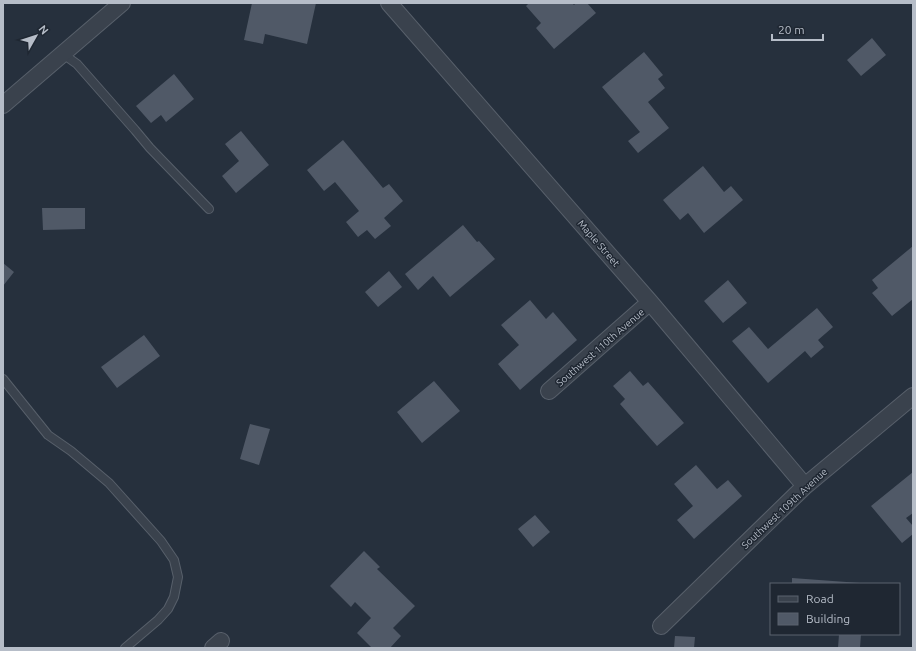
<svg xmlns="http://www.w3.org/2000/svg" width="916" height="651" viewBox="0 0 916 651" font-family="Ubuntu,sans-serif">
	<rect width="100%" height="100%" fill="#26303d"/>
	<path fill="#505967" d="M252,3H316L307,44L265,34L263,44L244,40Z
		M529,3H572L574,5L576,3H587L596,13L554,49L536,28L541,23L526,6Z
		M872,38L886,55L861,76L847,60Z
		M644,52L663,75L658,79L665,88L648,102L669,128L638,153L628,141L640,132L602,87Z
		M174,74L194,99L166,122L161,115L151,123L136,106Z
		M241,131L269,165L236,193L222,176L239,161L225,144Z
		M343,140L383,188L389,184L403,201L384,218L391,226L375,239L367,230L358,237L346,222L359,211L335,182L324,191L307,170Z
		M703,166L724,192L731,186L743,200L704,233L688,213L680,220L663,200Z
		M42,208H85V229L43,230Z
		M463,225L477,242L479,241L495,259L450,297L433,276L418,290L405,274Z
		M913,246V299L892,316L872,293L878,288L872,280Z
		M3,263L14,272L3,286Z
		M389,271L402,287L378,307L365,292Z
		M728,280L747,303L723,323L704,301Z
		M530,300L546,319L553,312L577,340L520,390L498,364L519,345L501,325Z
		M817,308L833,327L818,340L824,347L811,358L805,351L768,383L732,341L749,327L768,349Z
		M144,335L160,356L117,388L101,367Z
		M630,371L643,386L648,382L684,423L657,446L620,404L625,399L613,386Z
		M434,381L460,411L422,443L397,412Z
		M250,424L270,429L259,465L240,459Z
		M696,465L717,489L728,480L742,496L694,539L677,520L693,506L674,484Z
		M913,472V513L906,518L913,526V534L902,543L871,506Z
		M535,515L550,532L533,547L518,529Z
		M364,551L380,567L377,569L415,606L393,628L401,636L390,648H372L357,633L371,618L355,602L351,607L330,586Z
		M792,578L860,583V584H792Z
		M839,634H861L860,648H838Z
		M675,636L695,637L694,648H674Z"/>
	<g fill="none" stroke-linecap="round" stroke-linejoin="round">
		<g stroke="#58606b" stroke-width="10">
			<path id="lane" d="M63,54L77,64L135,130L150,148L209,209
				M3,379L48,435L71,451L109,483L161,541L174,560L178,577L174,597L168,609L158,620L125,648"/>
		</g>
		<g stroke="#58606b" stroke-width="18">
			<path id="street" d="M389,3L650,302L805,486
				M3,105L122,3
				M549,391L650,302
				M661,626L805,486L913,396
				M213,648L221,641"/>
		</g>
		<use href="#lane" stroke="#3a424d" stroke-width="8"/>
		<use href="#street" stroke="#3a424d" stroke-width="16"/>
	</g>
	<g text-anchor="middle" stroke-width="3" stroke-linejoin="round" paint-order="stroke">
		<g font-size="10" fill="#b6bdc8" stroke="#1f2732">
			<text transform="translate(599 243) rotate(49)" y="4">Maple Street</text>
			<text transform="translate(600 347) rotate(-41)" y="4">Southwest 110th Avenue</text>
			<text transform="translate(784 508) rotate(-43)" y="4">Southwest 109th Avenue</text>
		</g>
	</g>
	<rect width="916" height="651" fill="none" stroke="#b6bdc8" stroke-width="8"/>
	<rect x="770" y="583" width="130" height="52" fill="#1f2732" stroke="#5b636e"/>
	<rect x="778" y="596" width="20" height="6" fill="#3a424d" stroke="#5b636e"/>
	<text x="806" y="603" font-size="12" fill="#b6bdc8">Road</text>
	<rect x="778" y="613" width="20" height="12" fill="#505967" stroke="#5b636e"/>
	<text x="806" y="623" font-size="12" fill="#b6bdc8">Building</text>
	<g transform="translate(36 36) rotate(51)" stroke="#1f2732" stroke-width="3" paint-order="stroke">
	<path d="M0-3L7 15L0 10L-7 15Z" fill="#b6bdc8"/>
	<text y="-6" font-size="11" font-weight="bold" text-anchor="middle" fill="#b6bdc8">N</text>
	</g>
	<path d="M772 34v6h51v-6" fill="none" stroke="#b6bdc8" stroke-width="2"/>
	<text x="778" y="34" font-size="12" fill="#b6bdc8" stroke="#1f2732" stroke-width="3" paint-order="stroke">20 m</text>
</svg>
